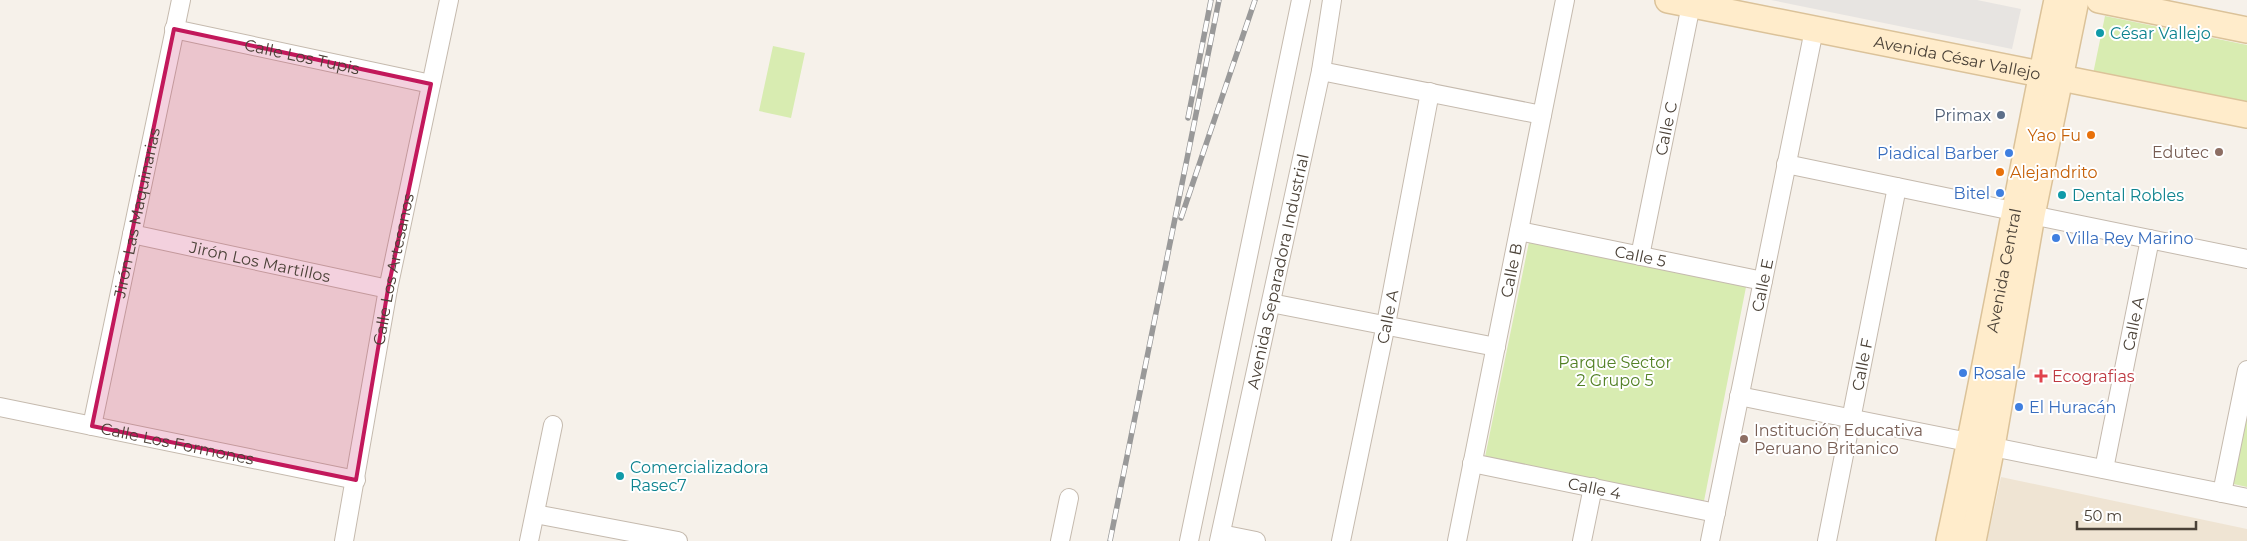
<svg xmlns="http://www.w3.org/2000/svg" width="2247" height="541" viewBox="0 0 2247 541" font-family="Montserrat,sans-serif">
	<rect width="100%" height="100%" fill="#f6f1ea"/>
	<path fill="#efe4d3" d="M2001,477L2247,529V541H1987Z"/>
	<path fill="#d8ecb1" d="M2105,16L2247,45V106L2093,74Z
		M773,46L805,53L791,118L759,111Z
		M1529,242L1746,287L1704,501L1485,457Z
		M2247,388V487L2229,483Z"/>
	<path fill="#e7e4e1" d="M1771,0H1977L2021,9L2012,49Z"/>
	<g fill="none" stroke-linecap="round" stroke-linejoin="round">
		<g stroke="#c5baae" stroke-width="20">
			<g id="street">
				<path id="s1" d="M174,29L431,84"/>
				<path d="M1321,71L1542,115"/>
				<path d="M1786,164L2013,211"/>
				<path d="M2032,215L2247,259"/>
				<path id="s2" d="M1519,231L1763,281"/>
				<path id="s3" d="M132,234L388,289"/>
				<path id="s4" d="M1640,256L1692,0"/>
				<path d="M1271,303L1496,347"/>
				<path d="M1739,396L2247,498"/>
				<path id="s5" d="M0,407L356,480"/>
				<path id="s6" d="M92,426L181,0"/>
				<path id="s7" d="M1472,463L1716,513"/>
				<path id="s8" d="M2104,469L2150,239"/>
				<path d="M2222,493L2247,370"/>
				<path d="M535,514L678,541"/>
				<path d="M1221,534L1256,541"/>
				<path id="s9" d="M344,541L388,289L449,0"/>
				<path d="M529,541L553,425"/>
				<path d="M1060,541L1069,498"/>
				<path d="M1189,541L1301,0"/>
				<path id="s10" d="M1219,541L1321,71L1332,0"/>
				<path id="s11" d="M1341,541L1386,324L1430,92"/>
				<path id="s12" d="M1457,541L1565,0"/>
				<path d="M1582,541L1593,487"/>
				<path id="s13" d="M1710,541L1814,30"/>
				<path id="s14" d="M1827,541L1897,187"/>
			</g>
		</g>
		<g stroke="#dbc299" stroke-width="28">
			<g id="secondary">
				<path id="s15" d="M1668,0L2247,115"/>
				<path d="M2099,0L2247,30"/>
				<path id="s16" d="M1949,541C1988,361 2019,180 2057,0"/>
				<path d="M1973,541L1992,446L2032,215L2076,0"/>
			</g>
		</g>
		<use href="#street" stroke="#fff" stroke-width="18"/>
		<use href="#secondary" stroke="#ffeccb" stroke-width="25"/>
		<g stroke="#999" stroke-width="5.5">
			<path id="rail" d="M1188,118L1211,0
				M1181,218L1255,0
				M1110,541L1219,0"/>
		</g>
		<use href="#rail" stroke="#fff" stroke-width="4" stroke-dasharray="11" stroke-linecap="butt"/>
	</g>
	<path fill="#c2185b" fill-opacity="0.2" stroke="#c2185b" stroke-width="4" stroke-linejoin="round" d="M174,29L431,84L388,289L356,480L92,426Z"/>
	<g fill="#0f9aa8" stroke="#fff" stroke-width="2">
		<circle cx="2100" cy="33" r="5"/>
		<circle cx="2062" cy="195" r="5"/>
		<circle cx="620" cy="476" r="5"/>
	</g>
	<circle fill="#5c6f8a" stroke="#fff" stroke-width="2" cx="2001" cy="115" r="5"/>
	<g fill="#e8710a" stroke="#fff" stroke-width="2">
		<circle cx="2091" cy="135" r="5"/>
		<circle cx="2000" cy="172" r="5"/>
	</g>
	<g fill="#8d6e63" stroke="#fff" stroke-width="2">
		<circle cx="2219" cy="152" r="5"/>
		<circle cx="1744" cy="439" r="5"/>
	</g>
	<g fill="#3f7fe0" stroke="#fff" stroke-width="2">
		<circle cx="2009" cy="153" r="5"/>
		<circle cx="2000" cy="193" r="5"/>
		<circle cx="2056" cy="238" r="5"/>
		<circle cx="1963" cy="373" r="5"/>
		<circle cx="2019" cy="407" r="5"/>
	</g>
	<path fill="#e0444e" stroke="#fff" stroke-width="2" d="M2038.5 368.5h5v5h5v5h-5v5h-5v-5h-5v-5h5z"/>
	<g text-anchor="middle" stroke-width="4" stroke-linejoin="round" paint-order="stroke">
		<g font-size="16" fill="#0d838f" stroke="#fff" text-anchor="start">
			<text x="2110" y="39">César Vallejo</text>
			<text x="2072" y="201">Dental Robles</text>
			<text x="630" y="473">Comercializadora<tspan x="630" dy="18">Rasec7</tspan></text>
		</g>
		<g font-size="16" fill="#4a4137" stroke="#fff">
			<text dy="6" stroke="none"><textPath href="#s1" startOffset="131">Calle Los Tupis</textPath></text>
			<text dy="6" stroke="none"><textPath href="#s15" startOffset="295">Avenida César Vallejo</textPath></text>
			<text dy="6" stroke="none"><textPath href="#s4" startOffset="130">Calle C</textPath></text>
			<text dy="6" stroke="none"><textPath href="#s6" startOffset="218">Jirón Las Maquinarias</textPath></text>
			<text dy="6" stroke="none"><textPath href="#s2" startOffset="124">Calle 5</textPath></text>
			<text dy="6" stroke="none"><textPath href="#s3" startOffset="131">Jirón Los Martillos</textPath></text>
			<text dy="6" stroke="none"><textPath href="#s9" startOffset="276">Calle Los Artesanos</textPath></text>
			<text dy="6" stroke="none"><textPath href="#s12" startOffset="276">Calle B</textPath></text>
			<text dy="6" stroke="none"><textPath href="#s16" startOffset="276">Avenida Central</textPath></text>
			<text dy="6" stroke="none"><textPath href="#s10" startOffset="276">Avenida Separadora Industrial</textPath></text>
			<text dy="6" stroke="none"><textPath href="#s13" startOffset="261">Calle E</textPath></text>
			<text dy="6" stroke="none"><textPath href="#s11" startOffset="229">Calle A</textPath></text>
			<text dy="6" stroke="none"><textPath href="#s8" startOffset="148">Calle A</textPath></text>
			<text dy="6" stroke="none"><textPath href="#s14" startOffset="180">Calle F</textPath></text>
			<text dy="6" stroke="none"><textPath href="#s5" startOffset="181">Calle Los Formones</textPath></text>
			<text dy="6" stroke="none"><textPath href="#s7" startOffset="125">Calle 4</textPath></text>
		</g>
		<g font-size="16" fill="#4e5e75" stroke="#fff" text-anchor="end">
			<text x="1991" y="121">Primax</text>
		</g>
		<g font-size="16" fill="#c56008" stroke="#fff" text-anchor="end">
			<text x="2081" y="141">Yao Fu</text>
			<text x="2010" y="178" text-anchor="start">Alejandrito</text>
		</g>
		<g font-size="16" fill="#785e54" stroke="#fff" text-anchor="end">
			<text x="2209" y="158">Edutec</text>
			<text x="1754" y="436" text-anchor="start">Institución Educativa<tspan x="1754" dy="18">Peruano Britanico</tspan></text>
		</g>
		<g font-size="16" fill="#366cbe" stroke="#fff" text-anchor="start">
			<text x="1999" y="159" text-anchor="end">Piadical Barber</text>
			<text x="1990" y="199" text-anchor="end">Bitel</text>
			<text x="2066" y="244">Villa Rey Marino</text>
			<text x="1973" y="379">Rosale</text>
			<text x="2029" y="413">El Huracán</text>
		</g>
		<g font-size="16" fill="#538126" stroke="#fff">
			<text x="1615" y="368">Parque Sector<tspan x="1615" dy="18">2 Grupo 5</tspan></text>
		</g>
		<g font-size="16" fill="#be3a42" stroke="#fff" text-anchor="start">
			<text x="2052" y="382">Ecografias</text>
		</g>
	</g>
	<path d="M2077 521v8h119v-8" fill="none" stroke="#4a4137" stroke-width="2.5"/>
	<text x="2084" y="521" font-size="15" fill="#4a4137" stroke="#ffffff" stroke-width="4" paint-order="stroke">50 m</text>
</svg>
